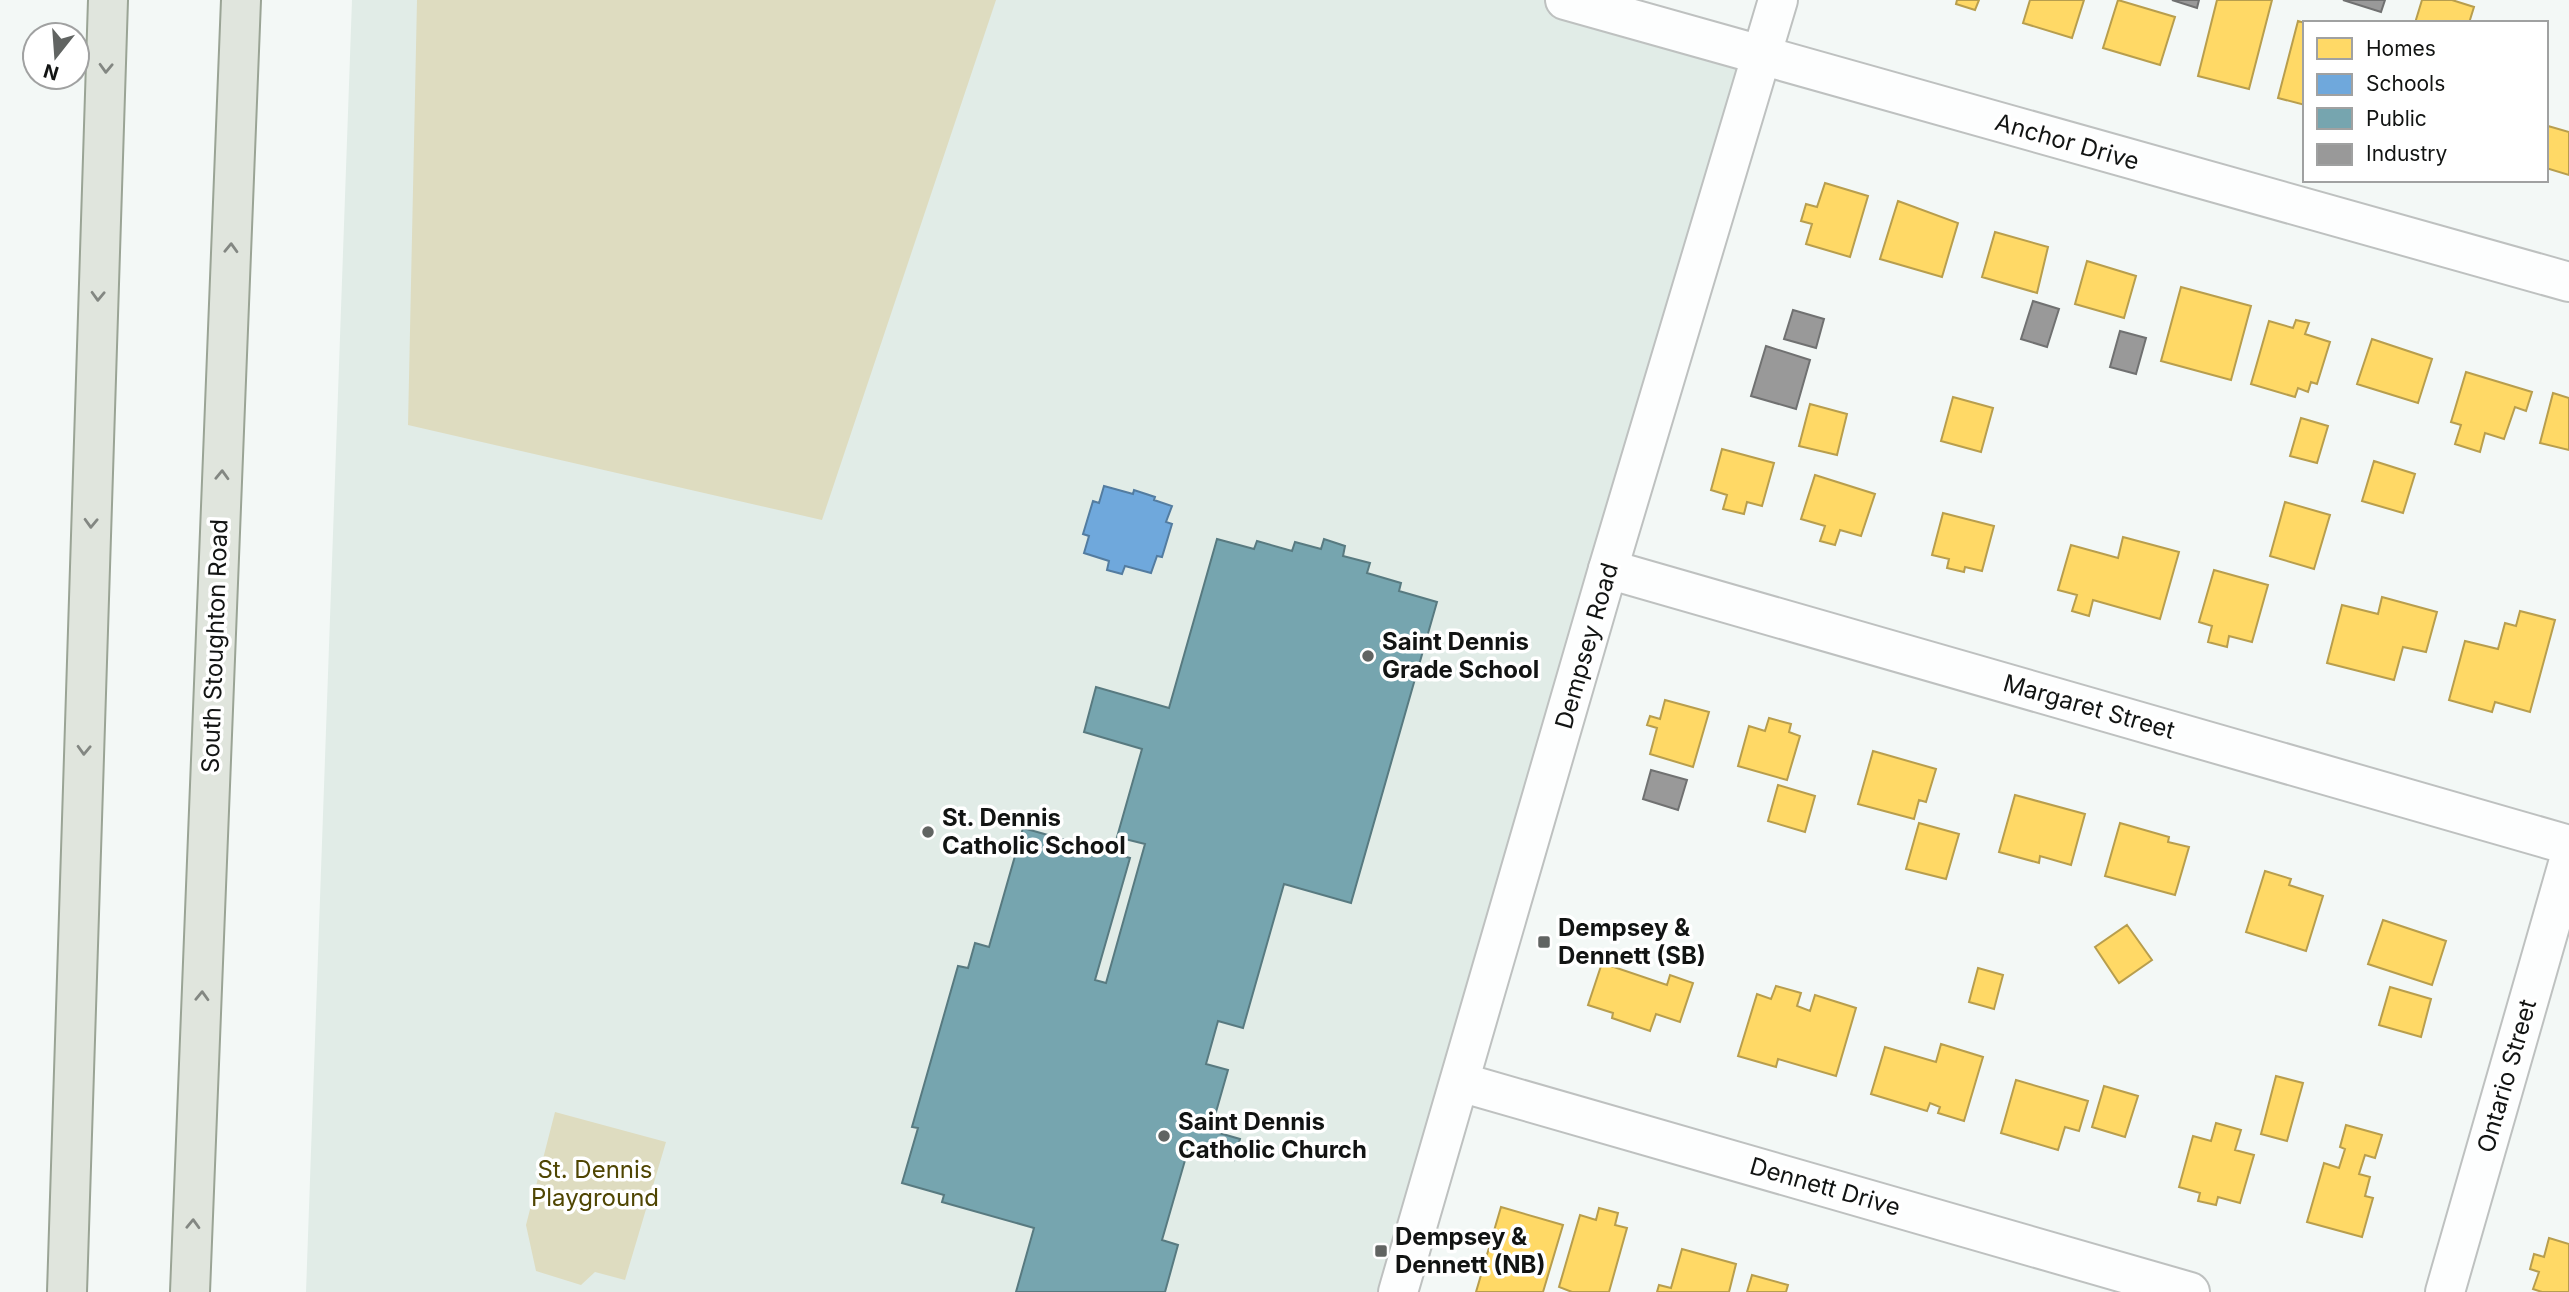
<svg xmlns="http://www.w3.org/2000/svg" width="2569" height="1292" viewBox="0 0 2569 1292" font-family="Inter,sans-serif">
	<rect width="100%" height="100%" fill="#f3f8f6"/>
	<path fill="#e1ece7" d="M352,0H1565L1762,57L1398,1292H306Z"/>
	<path fill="#dedcc0" d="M417,0H996L822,520L408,425Z
		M555,1112L666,1142L625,1280L595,1272L581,1285L536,1271L526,1225Z"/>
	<path fill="#ffd966" stroke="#b89e4d" stroke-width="2" d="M1957,0H1979L1975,10L1956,4Z
		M2030,0H2084L2072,38L2023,23Z
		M2118,0L2175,17L2160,65L2103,48Z
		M2217,0H2272L2249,89L2198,76Z
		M2422,0H2452L2474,7L2469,23H2415Z
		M2298,21L2305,23V105L2278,98Z
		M2548,126L2569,132V175L2546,168Z
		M1825,183L1868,196L1850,257L1806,244L1812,224L1801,221L1806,204L1817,207Z
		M1898,201L1958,223L1942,277L1880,259Z
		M1995,232L2048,247L2037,293L1982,277Z
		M2087,261L2136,276L2124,318L2075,304Z
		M2181,287L2251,306L2231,380L2161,361Z
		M2296,320L2309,323L2305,334L2330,342L2317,384L2311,382L2308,392L2298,388L2295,397L2251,384L2269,321L2293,328Z
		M2372,339L2432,359L2418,403L2357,384Z
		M2466,372L2532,392L2526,411L2515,407L2504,439L2485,433L2480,452L2455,444L2461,425L2451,422Z
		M2553,393L2569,398V450L2540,443Z
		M1953,397L1993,408L1981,452L1941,441Z
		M1810,404L1847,414L1837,455L1799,446Z
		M2301,418L2328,426L2317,463L2290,456Z
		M1722,449L1774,463L1762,506L1747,502L1744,514L1723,509L1727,495L1711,490Z
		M2374,461L2415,474L2403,513L2362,501Z
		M1815,475L1875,494L1861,536L1840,530L1835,545L1820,541L1825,526L1801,519Z
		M2285,502L2330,515L2314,569L2270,556Z
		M1943,513L1994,526L1982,571L1965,567L1964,572L1947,568L1949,559L1932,555Z
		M2123,537L2179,552L2160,619L2093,600L2089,616L2072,611L2077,595L2058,590L2071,545L2118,558Z
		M2214,570L2268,585L2252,642L2229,636L2227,647L2208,642L2212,626L2199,622Z
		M2382,597L2437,612L2426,652L2403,647L2394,680L2327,663L2342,605L2378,614Z
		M2520,611L2555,620L2530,712L2495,702L2492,712L2449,700L2465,641L2498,649L2505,623L2516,626Z
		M1665,700L1709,712L1693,767L1650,754L1657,728L1647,725L1650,716L1660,719Z
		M1769,718L1791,724L1789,732L1800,736L1787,780L1738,766L1749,726L1765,731Z
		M1873,751L1936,769L1926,802L1919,800L1914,819L1858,804Z
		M1778,785L1815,796L1805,832L1768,821Z
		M2015,795L2085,814L2071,865L2040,856L2039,863L1999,852Z
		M1919,823L1959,834L1946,879L1906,869Z
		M2120,823L2169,837L2168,842L2189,847L2175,895L2105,876Z
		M2265,871L2291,879L2289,885L2323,896L2306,951L2246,932Z
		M2383,920L2446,941L2432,985L2368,964Z
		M2127,925L2152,960L2119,983L2095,947Z
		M1602,963L1667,985L1670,975L1693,983L1680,1022L1656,1014L1650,1031L1612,1018L1613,1013L1588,1005Z
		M1978,968L2003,975L1994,1009L1969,1002Z
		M1776,986L1801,993L1797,1006L1810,1011L1815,995L1856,1008L1836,1076L1778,1059L1776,1067L1738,1056L1757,994L1771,999Z
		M2390,987L2431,999L2421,1037L2379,1025Z
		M1941,1044L1983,1057L1964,1121L1938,1113L1940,1107L1930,1103L1927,1111L1871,1094L1885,1047L1936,1062Z
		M2276,1076L2303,1083L2287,1141L2261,1134Z
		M2016,1080L2088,1101L2079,1131L2065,1127L2058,1150L2001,1133Z
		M2104,1086L2138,1096L2125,1137L2092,1127Z
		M2216,1123L2241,1130L2235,1150L2254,1155L2240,1203L2218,1197L2216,1205L2198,1201L2200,1193L2179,1187L2193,1136L2211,1141Z
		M2346,1125L2382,1135L2375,1158L2365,1155L2359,1174L2370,1177L2365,1196L2373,1198L2362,1237L2307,1222L2324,1163L2339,1168L2345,1149L2340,1147Z
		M1501,1207L1563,1225L1543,1292H1476Z
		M1599,1208L1618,1213L1615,1225L1627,1228L1609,1292H1572L1559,1287L1580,1215L1596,1220Z
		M2549,1238L2569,1244V1292H2542L2533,1289L2539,1272L2530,1269L2534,1254L2544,1257Z
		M1682,1249L1736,1264L1729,1292H1657L1659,1285L1671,1288Z
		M1752,1275L1788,1285L1786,1292H1747Z"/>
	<path fill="#6fa8dc" stroke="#537ca0" stroke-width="2" d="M1104,486L1133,494L1134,490L1155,497L1154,500L1172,506L1166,522L1172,524L1162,557L1157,556L1151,573L1125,566L1122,574L1107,570L1109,561L1084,553L1089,536L1083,534L1093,501L1099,503Z"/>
	<path fill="#76a5af" stroke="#587a80" stroke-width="2" d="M1217,539L1254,549L1257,541L1292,551L1295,542L1321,549L1324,539L1345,546L1343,556L1370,563L1367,573L1401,583L1399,591L1437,602L1351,903L1284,884L1243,1028L1218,1021L1206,1064L1228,1070L1212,1126L1190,1120L1188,1124L1240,1139L1234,1160L1183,1144L1182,1148L1188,1150L1162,1240L1178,1245L1165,1292H1016L1034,1228L942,1202L944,1195L902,1183L918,1128L912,1127L958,966L968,968L975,943L989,947L1023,828L1130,858L1095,980L1106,983L1145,844L1117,837L1142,749L1084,732L1096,687L1169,708Z"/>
	<path fill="#999" stroke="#707171" stroke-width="2" d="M2172,0H2199L2197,8Z
		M2343,0H2385L2381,12Z
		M2033,301L2059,309L2047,347L2021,339Z
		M1793,310L1824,319L1816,348L1784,339Z
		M2120,331L2146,338L2136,374L2110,367Z
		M1766,346L1810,360L1796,409L1751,396Z
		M1651,770L1687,780L1678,810L1643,799Z"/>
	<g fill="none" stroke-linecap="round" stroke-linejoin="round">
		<g stroke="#bec1c0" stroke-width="42">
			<path id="street" d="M1565,0L2569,282
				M1608,569L2569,845
				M1460,1082L2190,1292
				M2445,1292L2569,860"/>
		</g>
		<g stroke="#bec1c0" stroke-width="42">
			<path id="secondary" d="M1398,1292L1608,569L1778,0"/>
		</g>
		<g stroke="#9aa495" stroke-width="42">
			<path id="primary" d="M67,1292L108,0
				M190,1292L241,0"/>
		</g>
		<use href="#street" stroke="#fdfefe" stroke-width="38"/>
		<use href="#secondary" stroke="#fdfefe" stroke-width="38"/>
		<use href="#primary" stroke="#e0e5dd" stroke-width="38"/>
	</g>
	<defs><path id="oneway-chevron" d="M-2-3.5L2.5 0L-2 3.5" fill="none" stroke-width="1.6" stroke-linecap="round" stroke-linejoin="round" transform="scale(1.75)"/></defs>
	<g stroke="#838782">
		<use href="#oneway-chevron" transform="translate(106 68) rotate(92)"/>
		<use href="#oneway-chevron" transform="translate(231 248) rotate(-88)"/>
		<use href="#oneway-chevron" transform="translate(98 296) rotate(92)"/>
		<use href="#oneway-chevron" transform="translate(222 475) rotate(-88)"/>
		<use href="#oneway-chevron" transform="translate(91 523) rotate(92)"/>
		<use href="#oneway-chevron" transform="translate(84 750) rotate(92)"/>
		<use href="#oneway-chevron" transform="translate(202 996) rotate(-88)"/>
		<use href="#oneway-chevron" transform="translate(193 1224) rotate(-88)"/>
	</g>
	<g fill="#616462" stroke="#fff" stroke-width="2.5">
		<circle cx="1368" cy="656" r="7"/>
		<circle cx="928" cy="832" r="7"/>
		<rect x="1537" y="935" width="14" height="14" rx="3.5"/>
		<circle cx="1164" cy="1136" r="7"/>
		<rect x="1374" y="1244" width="14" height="14" rx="3.5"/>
	</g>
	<g text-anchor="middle" stroke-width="7" stroke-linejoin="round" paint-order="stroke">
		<g font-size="24" fill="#121413" stroke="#fff">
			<text transform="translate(2067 142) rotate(16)" y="8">Anchor Drive</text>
			<text transform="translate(215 646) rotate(-88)" y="8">South Stoughton Road</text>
			<text transform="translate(1587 646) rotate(-74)" y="8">Dempsey Road</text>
			<text transform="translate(2089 707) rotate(16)" y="8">Margaret Street</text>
			<text transform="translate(2507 1076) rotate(-74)" y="8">Ontario Street</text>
			<text transform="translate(1825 1187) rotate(16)" y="8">Dennett Drive</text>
		</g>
		<g font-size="24" font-weight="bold" fill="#121413" stroke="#fff" text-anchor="start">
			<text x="1382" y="650">Saint Dennis<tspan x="1382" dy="28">Grade School</tspan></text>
			<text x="942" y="826">St. Dennis<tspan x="942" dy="28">Catholic School</tspan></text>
			<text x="1558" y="936">Dempsey &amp;<tspan x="1558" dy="28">Dennett (SB)</tspan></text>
			<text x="1178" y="1130">Saint Dennis<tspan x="1178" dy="28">Catholic Church</tspan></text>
			<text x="1395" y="1245">Dempsey &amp;<tspan x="1395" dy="28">Dennett (NB)</tspan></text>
		</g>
		<g font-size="24" fill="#4f4502" stroke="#fff">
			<text x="595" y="1178">St. Dennis<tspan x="595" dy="28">Playground</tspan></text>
		</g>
	</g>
	<rect x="2303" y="21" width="245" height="161" fill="#ffffff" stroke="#a0a1a1" stroke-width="2"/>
	<rect x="2317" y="38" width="35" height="21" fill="#ffd966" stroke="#a0a1a1" stroke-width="2"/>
	<text x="2366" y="56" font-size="21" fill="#121413">Homes</text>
	<rect x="2317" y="74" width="35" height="21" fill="#6fa8dc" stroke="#a0a1a1" stroke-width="2"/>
	<text x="2366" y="91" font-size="21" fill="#121413">Schools</text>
	<rect x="2317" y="108" width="35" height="21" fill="#76a5af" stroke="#a0a1a1" stroke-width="2"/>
	<text x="2366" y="126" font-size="21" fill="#121413">Public</text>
	<rect x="2317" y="144" width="35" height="21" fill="#999999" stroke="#a0a1a1" stroke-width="2"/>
	<text x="2366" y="161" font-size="21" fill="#121413">Industry</text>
	<g transform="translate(56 56) rotate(197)"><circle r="33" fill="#ffffff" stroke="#a0a1a1" stroke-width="2"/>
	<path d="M0-5L12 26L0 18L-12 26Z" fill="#616462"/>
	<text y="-10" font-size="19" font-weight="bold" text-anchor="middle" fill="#121413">N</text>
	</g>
</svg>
